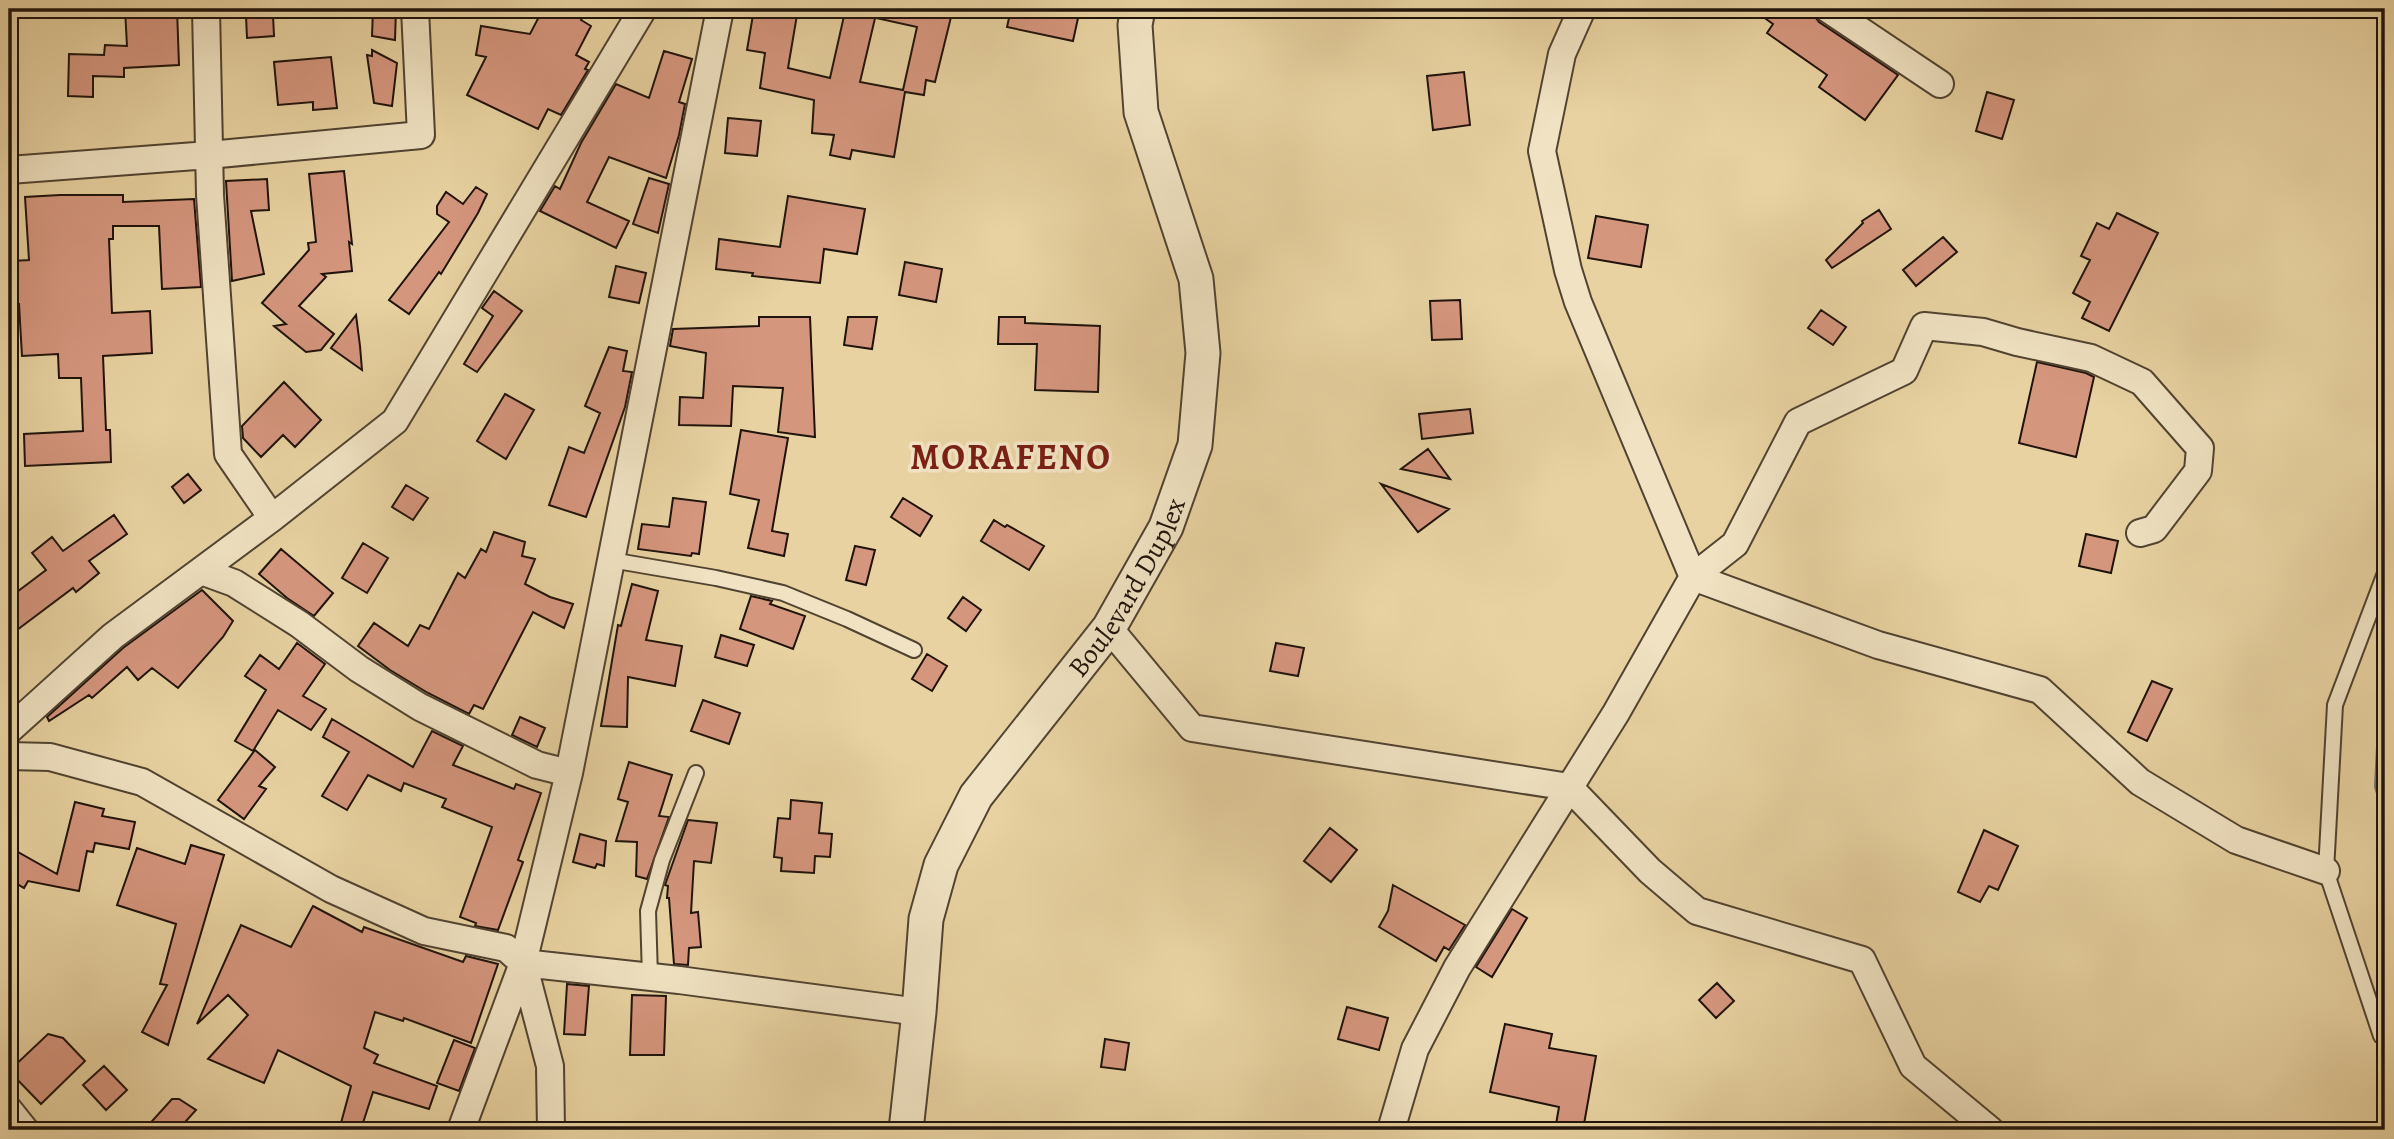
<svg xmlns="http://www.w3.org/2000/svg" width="2394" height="1139" viewBox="0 0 2394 1139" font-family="Alegreya,serif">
	<rect width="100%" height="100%" fill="#e8d2a1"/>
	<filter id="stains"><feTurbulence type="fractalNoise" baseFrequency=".00286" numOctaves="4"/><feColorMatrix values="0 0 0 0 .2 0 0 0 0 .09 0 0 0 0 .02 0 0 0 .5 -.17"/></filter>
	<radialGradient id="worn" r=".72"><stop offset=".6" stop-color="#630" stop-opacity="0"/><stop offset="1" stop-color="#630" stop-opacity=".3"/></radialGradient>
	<path fill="#9eb4b2" stroke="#6b7470" stroke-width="2" d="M2385,672V821L2375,787L2380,686Z"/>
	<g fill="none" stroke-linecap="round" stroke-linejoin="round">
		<path stroke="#5e645f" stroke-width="2" d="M2385,722L2383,786L2385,796"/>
	</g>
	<path fill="#d5967e" stroke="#1f130c" stroke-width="2" fill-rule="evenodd" d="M125,9H177L179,65L124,68V77L93,76V97L68,96L69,54L104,55L105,45L127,46Z
		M373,9H396L395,40L372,36Z
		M543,9H587L581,20L591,26L576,55L589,62L585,69L588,70L561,115L548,109L538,129L467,95L486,57L476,55L481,26L530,34Z
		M754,9H798L788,68L830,78L844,16L854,18L856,9H953L935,82L926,80L924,95L905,92L894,157L852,150L850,159L830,155L834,135L812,133L814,100L760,88L765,53L747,50ZM876,14V18L917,27L903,90L860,82Z
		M1011,9H1080L1073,41L1007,27Z
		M1752,9H1809L1819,22L1898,75L1865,120L1819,87L1827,75L1767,33L1773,24Z
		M273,15L274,36L247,38L246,16Z
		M372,50L397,63L392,106L374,103L367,55L372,56Z
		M664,51L692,59L679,102L685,104L679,135L666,178L609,157L587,202L629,221L616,248L540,211L555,186L560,189L581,143L616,84L649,98Z
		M331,57L337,108L313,110V102L278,105L274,62Z
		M1464,72L1470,125L1433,130L1427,76Z
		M1987,92L2014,100L2002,139L1976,131Z
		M728,118L761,121L757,156L725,153Z
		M344,171L352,244L349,242L352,271L322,274L326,277L299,306L334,334L321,350L306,352L274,326L286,324L262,303L309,250L308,243L316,242L309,174Z
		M649,178L669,184L658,233L633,224Z
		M267,179L269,210L251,211L264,274L232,281L226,181Z
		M476,187L487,194L478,213L441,274L439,272L409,314L389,300L449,222L437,214V206L446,192L463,204Z
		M60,195H123V202L194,199L201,287L162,289L159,226H113V239H109L112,313L150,311L152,353L103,356L106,430H110L111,462L25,466L24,434L83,431L81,378H59L58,354L22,356L19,304H13L12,261L29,260L25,197Z
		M788,196L865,209L857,254L824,249L820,283L752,276L753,273L716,269L719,239L780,247Z
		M1879,210L1891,229L1832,268L1826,260L1863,223L1862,221Z
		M2117,213L2158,233L2109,331L2082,318L2090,302L2073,293L2090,260L2081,256L2097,223L2109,229Z
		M1596,216L1648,225L1641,267L1588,258Z
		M1943,237L1957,252L1916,286L1903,270Z
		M905,262L942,269L936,302L899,295Z
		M616,266L646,273L639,303L609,297Z
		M494,291L522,311L477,372L464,364L493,316L482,308Z
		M1460,300L1462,339L1432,340L1430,301Z
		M1821,310L1846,327L1833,345L1808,328Z
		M356,315L360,346L362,370L331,348Z
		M759,317H810L815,437L778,432L783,388L733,386L731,426L679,425L680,397L703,398L706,353L670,346L673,329L759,326Z
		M848,317H877L872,349L844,345Z
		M999,317H1025V323L1100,326L1098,392L1035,390L1037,344H998Z
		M609,347L627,351L623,371L632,372L625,407L586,517L549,505L569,447L584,453L600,413L585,406Z
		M2037,362L2086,373L2094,377L2076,457L2019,443Z
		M284,382L321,420L295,447L283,435L261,457L243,438L242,426Z
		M505,394L534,410L506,459L477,441Z
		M1470,409L1473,433L1422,439L1419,414Z
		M741,430L788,438L772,531L788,534L784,556L748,548L759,500L730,494Z
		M1428,449L1450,479L1401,469Z
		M188,474L201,490L184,503L172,487Z
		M1381,484L1449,509L1418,532Z
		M406,485L428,498L413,520L392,507Z
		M673,498L706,502L699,554L692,553L691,556L638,549L642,524L669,527Z
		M903,498L932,516L920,536L891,517Z
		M114,515L127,534L89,561L99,573L76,592L73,588L9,636V598L46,570L32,553L52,537L63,551Z
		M994,520L1005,527L1007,525L1044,546L1029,570L981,541Z
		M494,532L525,542L522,556L535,559L525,584L550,597L573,604L564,628L533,612L483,709L474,705L469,714L428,693L390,670L358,646L374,623L408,646L420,625L429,629L458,573L465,578L481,549L486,552Z
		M2086,534L2118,541L2111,573L2079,566Z
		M363,543L388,558L367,593L342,578Z
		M855,546L875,550L866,585L846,580Z
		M281,549L333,593L314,616L287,598L259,574Z
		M632,584L658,591L646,640L682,646L675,686L628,677L627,727L601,726L618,625L621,626Z
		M202,590L233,621L223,637L178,688L152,668L138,680L127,667L92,698L89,695L49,721L47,717L123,648Z
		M751,596L772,601L770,604L805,616L793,649L740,629Z
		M963,597L981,610L966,631L948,618Z
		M721,635L754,645L747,666L715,657Z
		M297,643L325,664L303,696L326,709L311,730L278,710L253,751L235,741L266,690L245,676L260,655L279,669Z
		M1276,643L1304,648L1298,676L1270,671Z
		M927,654L947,666L932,691L912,679Z
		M2152,681L2172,689L2147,741L2128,732Z
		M703,700L740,713L729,744L691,731Z
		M520,717L545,728L537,747L512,735Z
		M332,719L413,767L432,731L463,746L453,765L514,789L516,784L541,793L518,860L523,862L498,930L475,926L476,923L460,917L492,827L442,807L446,799L404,783L401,791L368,775L347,810L322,796L349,752L323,737Z
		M255,750L275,767L259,786L266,789L244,819L218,800Z
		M629,762L672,775L659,816L669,817L647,879L636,876L637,842L616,841L628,802L618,799Z
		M791,800L822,803L819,833L832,834L830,857L815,856L814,873L781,871L782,858L774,857L778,818L790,819Z
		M75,802L104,809L102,816L135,822L129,849L95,843L93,852L87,851L79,891L28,881L24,888L9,879V847L57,874Z
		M688,820L717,823L711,863L694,861L691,913L698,912L701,947L689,948L688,965L674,964L669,898H667L668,886L665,885Z
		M1330,828L1357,850L1331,882L1304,861Z
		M1984,830L2018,846L1998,890L1989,886L1980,902L1958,892Z
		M580,834L606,841L604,866L597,864L595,868L573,862Z
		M191,845L224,855L168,1045L142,1032L167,985L160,984L176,924L117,905L137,848L185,864Z
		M1393,885L1465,925L1449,950L1444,947L1436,961L1379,927L1388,911Z
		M313,906L362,932L364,927L463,962L466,956L498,964L471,1043L404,1018L403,1021L375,1012L364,1048L378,1055L374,1063L437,1086L429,1109L373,1092L361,1129L341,1123L351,1086L278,1050L264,1083L208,1059L248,1015L228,995L197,1024L241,925L291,947Z
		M1512,909L1527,918L1492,977L1476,967Z
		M1717,983L1734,1001L1716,1018L1699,1000Z
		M567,984L589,986L585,1035L564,1034Z
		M632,995L666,996L664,1055H630Z
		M1347,1007L1388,1018L1379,1050L1338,1039Z
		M1505,1024L1552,1034L1549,1048L1596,1056L1583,1130H1555L1559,1107L1490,1092Z
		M48,1034L63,1038L85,1061L41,1104L9,1071Z
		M1105,1039L1129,1043L1125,1070L1101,1067Z
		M454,1040L475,1048L459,1091L437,1083Z
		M104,1066L127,1090L106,1110L83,1085Z
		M172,1099H179L196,1110L178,1130H144Z"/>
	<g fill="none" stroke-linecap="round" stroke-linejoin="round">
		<g stroke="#514331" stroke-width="18">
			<path id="service" d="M611,560L716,578L783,593L847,619L914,650
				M650,977L648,911L662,860L696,773
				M2381,1036L2326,871L2335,705L2385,573"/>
		</g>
		<g stroke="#514331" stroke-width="30">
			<path id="minor" d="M206,9L210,195L228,454L272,518
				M1828,9L1940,84
				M9,170L209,155L421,135L415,9
				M201,571L234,583L299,624L359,669L420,707L537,765L569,773
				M1693,577L1735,544L1798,422L1904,371L1924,326L1983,332L2017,342L2091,358L2142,382L2200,448L2198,471L2154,529L2140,533
				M1693,577L1878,645L2040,690L2140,782L2236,840L2326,871
				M1109,628L1192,728L1569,787L1650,871L1697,911L1862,960L1913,1066L1990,1130
				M9,730L113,636L272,518L395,421L643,9
				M9,756L50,757L142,782L331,889L424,931L506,948L523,963L679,980L919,1012
				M523,963L550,1066L551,1130
				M9,1110L25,1130
				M461,1130L523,963L569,773L720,9
				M1391,1130L1415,1049L1457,968L1616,713L1693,577L1578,302L1568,270L1542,151L1562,54L1582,9"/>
		</g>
		<g stroke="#514331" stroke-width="37">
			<g id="tertiary">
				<path id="s1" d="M906,1130L919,1012L926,919L941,865L976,796L1109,628L1166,527L1195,445L1203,353L1196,279L1141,112L1135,25L1138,9"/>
			</g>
		</g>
		<use href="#service" stroke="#f0e2c2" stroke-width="14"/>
		<use href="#minor" stroke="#f0e2c2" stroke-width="26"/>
		<use href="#tertiary" stroke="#f0e2c2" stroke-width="33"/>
	</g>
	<g text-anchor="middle" stroke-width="7" stroke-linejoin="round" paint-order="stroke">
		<g font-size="28" fill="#1f130c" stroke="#f0e2c2">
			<text dy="10" stroke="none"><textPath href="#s1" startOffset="604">Boulevard Duplex</textPath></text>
		</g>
		<g font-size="35" font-weight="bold" letter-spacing="2" fill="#7a1f14" stroke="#f0e2c2">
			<text x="1011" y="469">MORAFENO</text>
		</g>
	</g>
	<rect width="2394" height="1139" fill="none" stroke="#e8d2a1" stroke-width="35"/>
	<rect x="10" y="10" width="2373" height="1118" fill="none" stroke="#1f130c" stroke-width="3.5"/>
	<rect x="18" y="18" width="2359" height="1104" fill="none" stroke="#1f130c" stroke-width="2"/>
	<rect width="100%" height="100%" filter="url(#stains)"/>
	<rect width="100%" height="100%" fill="url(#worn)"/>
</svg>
